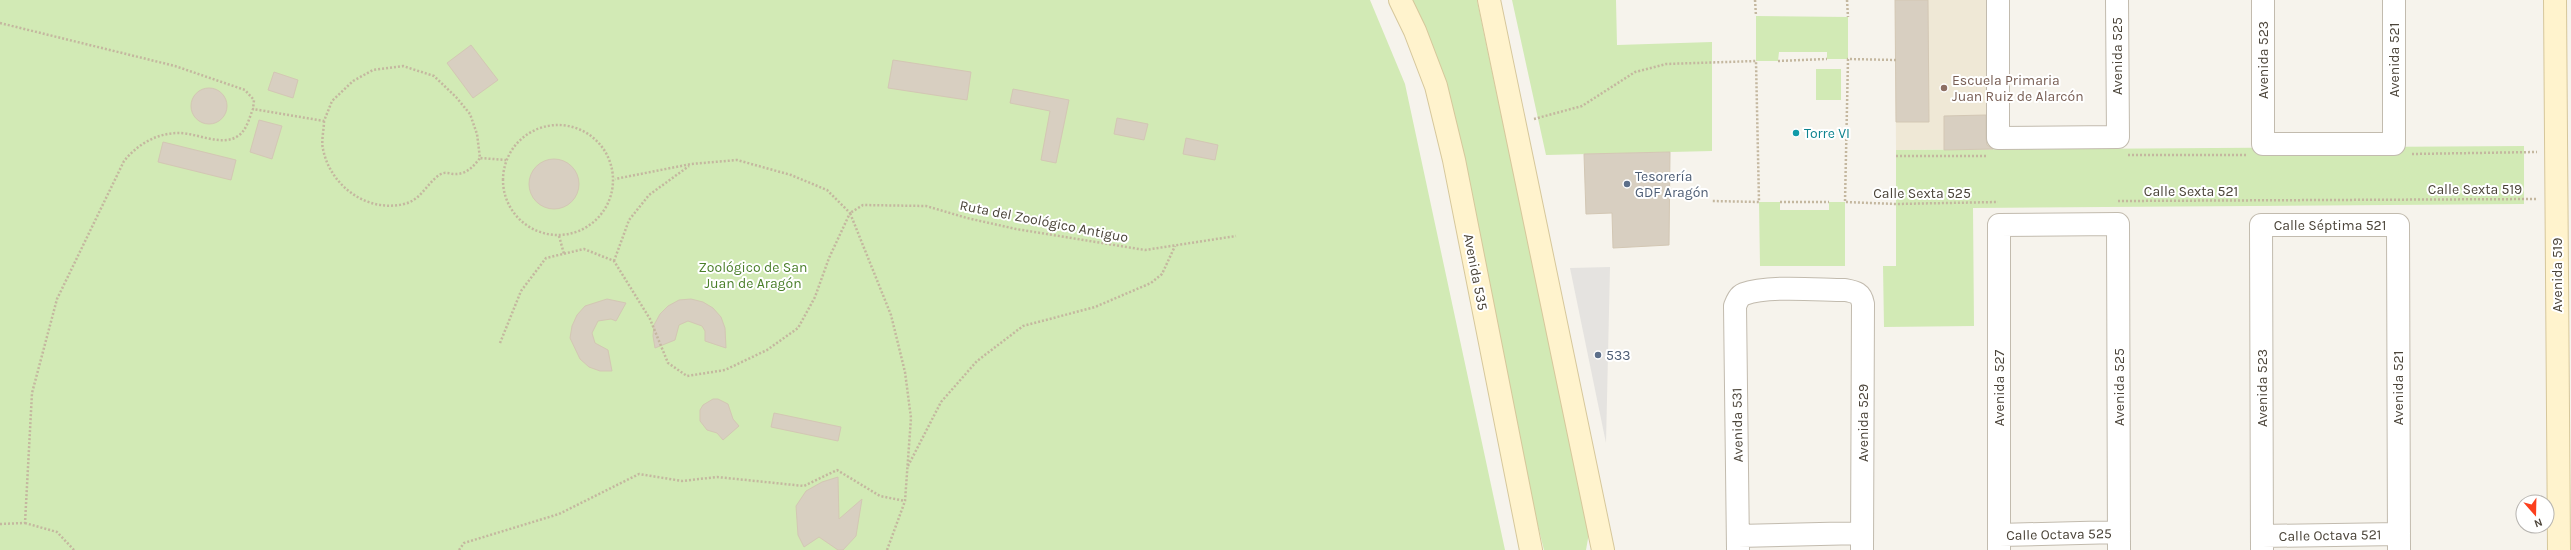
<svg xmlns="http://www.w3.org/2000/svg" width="2571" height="550" viewBox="0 0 2571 550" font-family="Karla,sans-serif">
	<rect width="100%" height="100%" fill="#f6f3ec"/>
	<path fill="#efe8d6" d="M1895,0H1992L1993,149L1896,150Z"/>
	<path fill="#d2eab5" d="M0,0H1370L1405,84L1505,550H0Z
		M1407,0H1477L1589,533L1586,550H1544Z
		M1512,0H1616L1617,45L1712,42V151L1546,155Z
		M1756,16L1848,17V59H1827V52H1779L1778,61H1756Z
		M1816,69H1841V100H1816Z
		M2524,146V204L1973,208L1974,326L1884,327L1883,266H1896V150Z
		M1759,202H1780V210H1829V202H1845V266H1760Z"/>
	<path fill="#e5e3e0" d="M1610,267L1606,443L1570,268Z"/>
	<path fill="#d8cfc1" stroke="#d3c7b4" d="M1895,0H1928L1929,122H1896Z
		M471,45L498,80L473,98L447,63Z
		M893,60L971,72L967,100L888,88Z
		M274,72L298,80L293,98L268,90Z
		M191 106a18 18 0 1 1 36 0a18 18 0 1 1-36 0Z
		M1013,89L1069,100L1056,163L1041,160L1050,111L1010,103Z
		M1986,115V138L1987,145L1993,149L1944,150V116Z
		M1117,118L1148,124L1144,140L1114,134Z
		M259,120L282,126L272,159L250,152Z
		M1186,138L1218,145L1215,160L1183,154Z
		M163,142L236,160L231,180L158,162Z
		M1670,152L1669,245L1613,248L1612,213L1586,214L1584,154Z
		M529 184a25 25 0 1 1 50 0a25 25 0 1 1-50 0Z
		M607,299L626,303L616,321L611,319L598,321L592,333L595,343L608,350L612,371H600L589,367L580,359L570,338L572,326L577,315L585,306Z
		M691,299L703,302L713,308L721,317L725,328L726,348L705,341V331L702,326L688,321L679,325L675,340L655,348L653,336L654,325L660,314L668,306L679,300Z
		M713,399H718L728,404L733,419L739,426L723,440L717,433L707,430L700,421V410L703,405Z
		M774,413L841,427L838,441L771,427Z
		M838,477L839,519L862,499L856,536L843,550H838L819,537L804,547L798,535L796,506L806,491L822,482Z"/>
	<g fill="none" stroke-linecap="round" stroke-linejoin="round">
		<g stroke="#c2bbae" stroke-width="24">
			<path id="street" d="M1998,0V138L2118,137L2117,0
				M2263,0V144H2394V0
				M1999,535L2119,532
				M1738,536L1862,533
				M2262,536L2399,534
				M1738,550L1735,306C1737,301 1739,296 1744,294C1767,285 1820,290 1845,290C1856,292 1861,293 1863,304L1862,550
				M1999,550V225L2118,224L2119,550
				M2262,550L2261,225H2398L2399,550"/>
		</g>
		<g stroke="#d6c79b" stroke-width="24">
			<path id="secondary" d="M1400,0L1415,31L1436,86L1454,160L1531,550
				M1489,0L1603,550
				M2555,0L2559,550"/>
		</g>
		<path stroke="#c4b79f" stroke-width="2.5" stroke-dasharray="2 2" stroke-linecap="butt" d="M1755,0L1756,16
			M1847,0L1848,17
			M0,23L175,66L245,90L254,100L253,109
			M1896,60L1848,59L1845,202L1896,204L1998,202
			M1778,61L1827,59
			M1534,119L1582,106L1635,72L1666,64L1756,61L1759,202L1712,201
			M324,121C324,130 321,141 323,149C330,185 366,213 404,204C422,200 427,182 441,174C445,172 449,173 453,174C466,175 473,167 480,158
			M503 180a55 55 0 1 1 110 0a55 55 0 1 1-110 0Z
			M2412,154L2537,152
			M2128,155H2247
			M1896,156H1988
			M2118,201L2537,199
			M1780,202H1829
			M559,236L564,254
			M614,261L629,220L649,195L689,166
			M500,343L521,291L546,258L584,249L614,261L650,319L668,363L687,376L725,370L767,350L798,328L815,297L829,258L850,213L827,190L791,175L737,160L691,164L615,179
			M908,466L941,402L977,361L1023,326L1095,307L1151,283L1162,274L1175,246
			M25,523L57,532L74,550
			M0,524L25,523L32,393L57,299L124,161C137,145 156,133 179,133C197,133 222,147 238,136C247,130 249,118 253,109L324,121L332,101L353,81L373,70L403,66L434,76L456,97L470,114L477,134L480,158L506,160
			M459,550L464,543L559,514L639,474L682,481L717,477L804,486L837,470L880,496L905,501
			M887,550L905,501L911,418L905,372L891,315L850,213L863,205L926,206L967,218L1016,229L1145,250L1236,236"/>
		<use href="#street" stroke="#fff" stroke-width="22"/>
		<use href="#secondary" stroke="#fff3cd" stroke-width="22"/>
	</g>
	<circle fill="#8d6e63" stroke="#fff" stroke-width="1.5" cx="1944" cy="88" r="4"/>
	<circle fill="#0f9aa8" stroke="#fff" stroke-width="1.5" cx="1796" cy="133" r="4"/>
	<g fill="#5c6f8a" stroke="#fff" stroke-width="1.5">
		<circle cx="1627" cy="184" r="4"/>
		<circle cx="1598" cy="355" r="4"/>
	</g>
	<g text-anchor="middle" stroke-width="4" stroke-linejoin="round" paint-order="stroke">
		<g font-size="14" fill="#4b4439" stroke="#fff">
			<text transform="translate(2117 56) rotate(-90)" y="5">Avenida 525</text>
			<text transform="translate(2263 60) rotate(-90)" y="5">Avenida 523</text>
			<text transform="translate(2394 60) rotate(-90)" y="5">Avenida 521</text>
			<text x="2475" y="194">Calle Sexta 519</text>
			<text x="2191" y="196">Calle Sexta 521</text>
			<text x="1922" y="198">Calle Sexta 525</text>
			<text transform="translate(1044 221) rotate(11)" y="5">Ruta del Zoológico Antiguo</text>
			<text x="2330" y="230">Calle Séptima 521</text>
			<text transform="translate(1476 272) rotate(79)" y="5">Avenida 535</text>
			<text transform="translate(2557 275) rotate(-90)" y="5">Avenida 519</text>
			<text transform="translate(2119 387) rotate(-90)" y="5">Avenida 525</text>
			<text transform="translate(1999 388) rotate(-90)" y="5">Avenida 527</text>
			<text transform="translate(2262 388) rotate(-90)" y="5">Avenida 523</text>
			<text transform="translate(2398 388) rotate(-90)" y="5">Avenida 521</text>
			<text transform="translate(1863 423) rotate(-90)" y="5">Avenida 529</text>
			<text transform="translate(1737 425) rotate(-91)" y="5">Avenida 531</text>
			<text transform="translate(2059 534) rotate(-1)" y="5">Calle Octava 525</text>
			<text transform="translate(2330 535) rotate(-1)" y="5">Calle Octava 521</text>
		</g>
		<g font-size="14" fill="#785e54" stroke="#fff" text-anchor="start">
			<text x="1952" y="85">Escuela Primaria<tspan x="1952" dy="16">Juan Ruiz de Alarcón</tspan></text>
		</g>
		<g font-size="14" fill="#0d838f" stroke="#fff" text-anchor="start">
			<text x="1804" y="138">Torre VI</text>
		</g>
		<g font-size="14" fill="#4e5e75" stroke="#fff" text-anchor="start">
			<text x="1635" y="181">Tesorería<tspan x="1635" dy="16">GDF Aragón</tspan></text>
			<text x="1606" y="360">533</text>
		</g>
		<g font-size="14" fill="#4a7f2a" stroke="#fff">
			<text x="753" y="272">Zoológico de San<tspan x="753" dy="16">Juan de Aragón</tspan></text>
		</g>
	</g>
	<g transform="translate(2535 514) rotate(160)"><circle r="19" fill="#ffffff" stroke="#b7b4b0"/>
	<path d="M0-3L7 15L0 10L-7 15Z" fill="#fc3f1d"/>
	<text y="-6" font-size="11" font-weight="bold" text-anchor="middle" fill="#4b4439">N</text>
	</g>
</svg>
